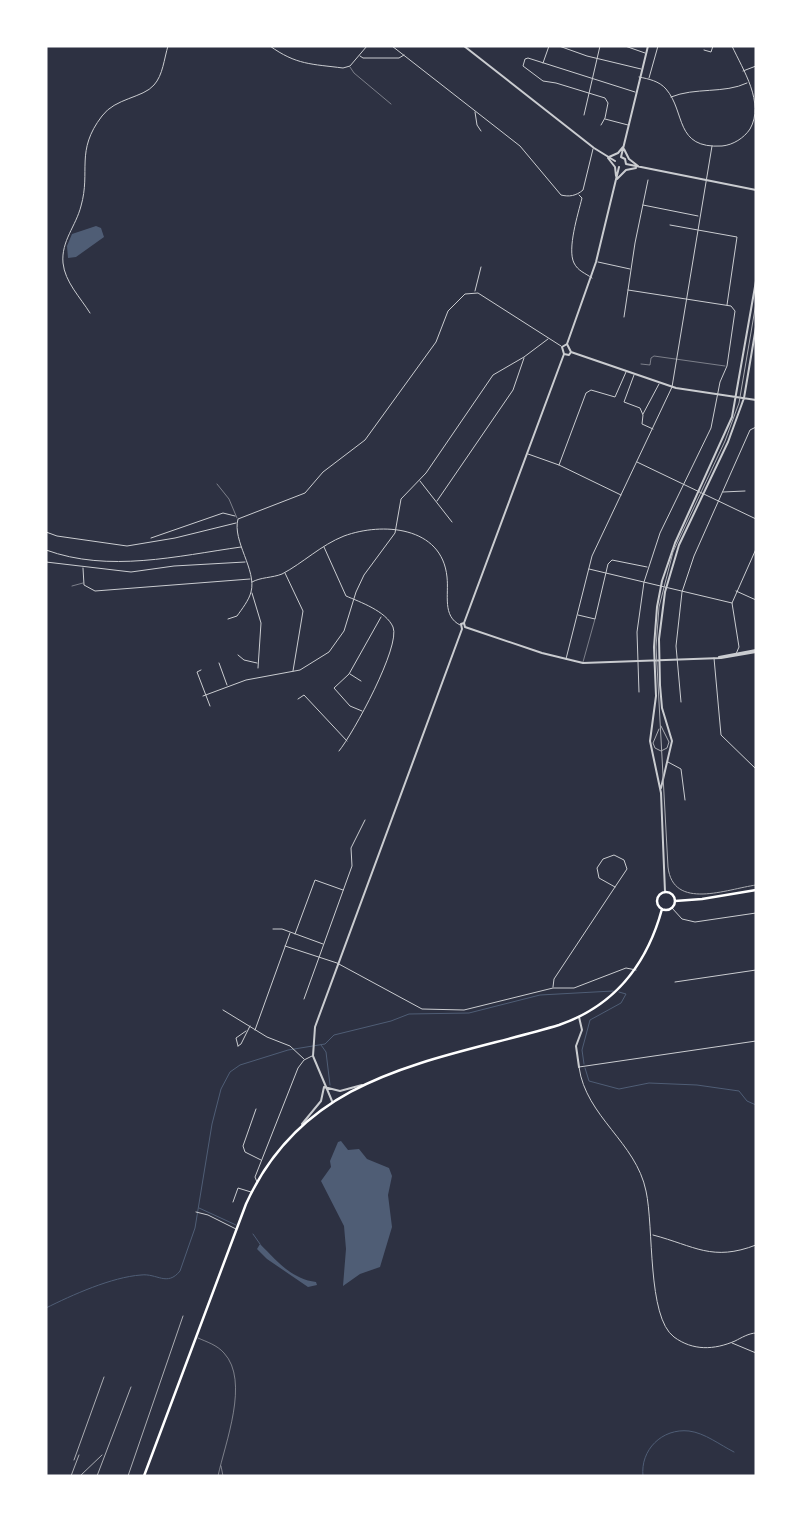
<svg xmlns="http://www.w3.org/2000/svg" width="802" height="1522" viewBox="0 0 802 1522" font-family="'Titillium Web',sans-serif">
	<rect width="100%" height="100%" fill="#2d3142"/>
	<path fill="#4f5d75" d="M96,226L101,228L104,237L76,257L68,258L67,246L72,234Z
		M341,1141L348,1150L359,1149L367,1159L389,1168L392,1176L388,1195L392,1227L380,1267L360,1274L343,1286L346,1249L344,1226L321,1181L331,1167L330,1161L338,1142Z
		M260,1244C276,1260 291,1279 316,1282L317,1285L308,1287L267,1259L257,1249Z"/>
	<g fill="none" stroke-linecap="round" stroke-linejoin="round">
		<path stroke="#4f5d75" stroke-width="1" d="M321,1045L326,1052L330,1085
			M584,1064L582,1050L590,1020L621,1003L626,994L619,992
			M585,1068L589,1081L619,1089L649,1083L697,1085L739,1091L747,1101L756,1105
			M199,1208L236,1225
			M253,1234L260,1244
			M46,1308C72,1295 112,1277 141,1275C157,1273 167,1287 180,1271L195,1228L212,1124L221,1089L230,1072L240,1065L288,1050L325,1044L334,1035L391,1021L409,1014L469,1013L540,995L613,991
			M643,1476C640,1450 662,1428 689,1431C705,1433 720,1445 734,1452"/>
		<path stroke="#caccd0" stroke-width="0.5" d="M350,67L354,73L391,104
			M641,364L650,365L651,358L654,356L725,366
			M217,484L229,499L237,518
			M72,586L83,583
			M583,662L595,619
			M198,1338C207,1342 217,1345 224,1353C250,1381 225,1443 218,1476
			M221,1466L223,1476"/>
		<path stroke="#caccd0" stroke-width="1" d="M270,46C296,65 312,64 343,68L350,66L367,46
			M392,46L520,146L561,195C569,197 576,196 583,190L593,149
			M559,46L587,56L641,69
			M625,46L645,53
			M704,50L711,52L713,46
			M360,56L363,58H399L404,55
			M543,63L549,46
			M743,71L756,66
			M639,77C649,79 659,81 666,89C686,112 674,149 722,146C733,145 744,138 750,129C765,103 743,70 732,46
			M649,78L658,46
			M671,97C695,87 724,94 747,83
			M475,112L477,125L481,131
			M584,115L600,46
			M605,119L628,125
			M601,125L605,118L608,103L605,98L556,83L543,81L523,66L525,59L528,58L635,92
			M579,195L582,198C578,214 567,249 574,263C578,271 585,273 592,278
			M643,205L698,216
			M670,225L737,237L727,305
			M598,262L630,269
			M628,290L731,306L735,311L727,366L720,382L711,428L660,533L644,582L637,632L639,692
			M475,291L481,267
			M90,313C80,297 65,282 63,263C61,241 76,226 81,206C91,171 75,151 102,116C115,98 143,98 154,85C163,75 164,59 168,46
			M624,317L635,243L648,180
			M634,375L624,402L640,408L643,415L642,424L653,429
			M643,414L659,384
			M528,454L559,465L621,495
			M637,462L756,519
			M559,465L586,393L591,390L615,397L626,372
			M420,481L452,522
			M723,492L745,491
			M437,501L513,390L524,358
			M46,532L57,536L127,546L175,538L236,523
			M151,538L223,513L235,516
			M324,547L346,596C360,602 386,611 393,627C401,646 353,734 339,751
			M46,550C109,573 177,556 241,547
			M46,562L131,572L174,566L245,562
			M83,568L84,585L95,591L250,579
			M589,569L732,603
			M285,573L303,611L293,671
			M252,582C261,577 272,578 282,574C303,563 321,545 344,536C382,522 442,526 447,577C449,595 442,616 460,625
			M736,591L756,600
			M252,593L261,623L258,668
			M578,615L595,619L608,564L612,560L647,567
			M228,619L237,616C242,609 249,600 251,592C257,570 232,541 238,519L305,493L323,472L365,440L436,342L448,311L465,294L478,293L561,346
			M736,654L739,647L732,603L756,549
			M238,655L244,660L257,663
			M714,658L721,735L756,769
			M566,659L592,556L672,387L712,146
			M219,663L227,685
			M201,670L197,672L210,706
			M350,674L361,681
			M203,696L246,680L300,670L329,652L344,631L356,592L364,575L395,533L401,499L426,473L493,375L524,357L548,339
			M298,699L304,695L347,741
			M681,702L676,646L682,592L694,556L750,430L756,427
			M362,711L350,706L334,688L349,674L381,617
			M668,762L681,769L685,800
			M672,908L682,919L695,922L756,913
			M273,929H282L323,944
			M295,934L315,880L343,890
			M285,946L337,963L422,1009L464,1010L553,988H574L626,968L636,970
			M675,982L756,970
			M553,987L554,979L611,893L627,869L624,860L614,855L603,859L597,868L599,878L615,887
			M304,999L352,866L351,848L365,820
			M223,1010L267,1037L290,1046L304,1059
			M255,1030L290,933
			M756,1041L579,1067C586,1117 636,1142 646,1191C654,1227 647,1317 674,1337C693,1351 714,1350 735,1341C741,1338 749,1333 756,1333
			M238,1046L241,1044L250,1026
			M238,1046L236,1038L246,1031
			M256,1109L243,1146L245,1152L261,1160
			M257,1182L255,1177L298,1068L304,1060L312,1056
			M233,1202L238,1188L251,1192
			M196,1212L208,1215L236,1229
			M653,1235C695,1246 712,1262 756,1245
			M732,1343L756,1353"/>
		<path stroke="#caccd0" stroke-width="2" d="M464,46L594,148L615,161
			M624,149L629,159L638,166
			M609,157L618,153L623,147
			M621,157L648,46
			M621,157L625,159L626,164
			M608,158L615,167L616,176
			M626,164L756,190
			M617,179L626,170L636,168
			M567,344L596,262L619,167
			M567,344L562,347L564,354L569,355L571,352
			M567,344L571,352
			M571,352L676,388L756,400
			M464,623L564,354
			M719,657L756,650
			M661,788L672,741L662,708L660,685L659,639L665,592L679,545L728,442L744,398L756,327
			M665,892L661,793L650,741L656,696L654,647L657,607L662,581L675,543L732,417L756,281
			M579,1017L582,1030L576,1046L579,1067
			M324,1087L340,1091L362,1085
			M332,1101L313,1056L315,1027L462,629L461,624L464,623L465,627L542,653L583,663L721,658L756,652
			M302,1124L321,1101L324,1087"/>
		<path stroke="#fff" stroke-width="2.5" d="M657 901a9 9 0 1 1 18 0a9 9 0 1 1-18 0Z
			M675,901L702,899L756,890
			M144,1476L246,1204C306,1071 435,1062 559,1025C614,1006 647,964 662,909"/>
		<path stroke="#abadb3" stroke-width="1" d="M756,303L739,403L725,441L673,552L659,607L656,647L668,867C673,911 727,889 756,885
			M659,729L653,743L655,748L661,751L667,748L669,742L661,726"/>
		<path stroke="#abadb3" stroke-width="1" d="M74,1460L104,1377
			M71,1476L79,1455
			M80,1476L102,1455
			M97,1476L131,1387
			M128,1476L183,1316"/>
	</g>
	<rect width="802" height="1522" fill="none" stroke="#ffffff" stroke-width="95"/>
</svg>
